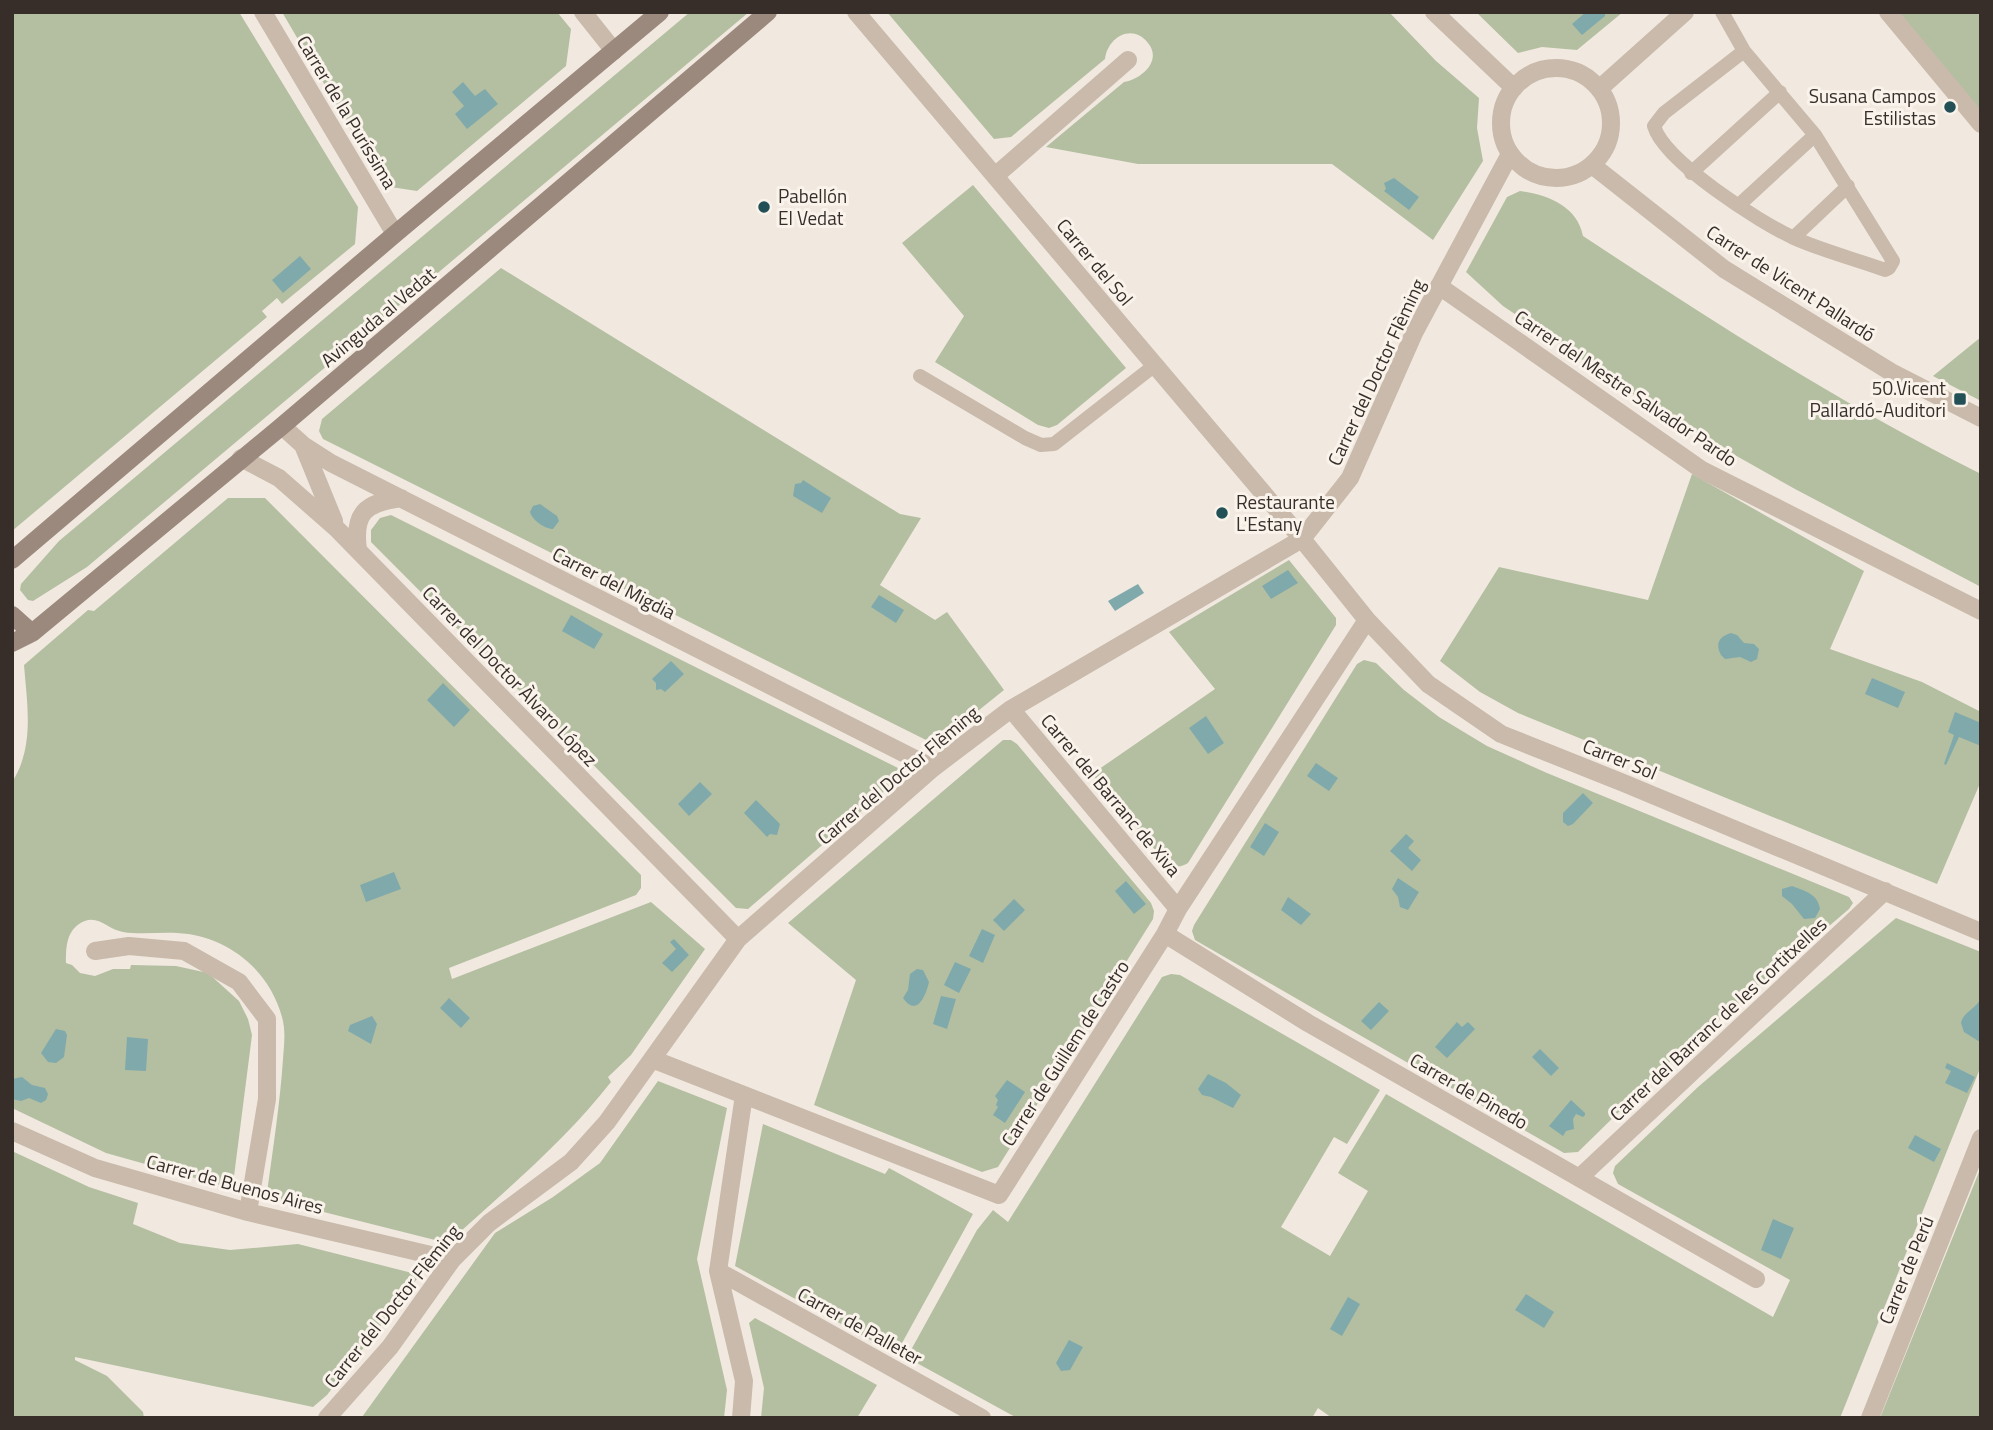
<svg xmlns="http://www.w3.org/2000/svg" width="1993" height="1430" viewBox="0 0 1993 1430" font-family="'Titillium Web',sans-serif">
	<rect width="100%" height="100%" fill="#f1e9df"/>
	<path fill="#b3bfa0" d="M12,12H239L358,207L355,244L282,304L277,298L262,311L267,317L12,531Z
		M282,12H557L571,29L566,66L417,191L384,186Z
		M690,12H749L87,567L33,601L28,600L20,590L21,584L59,541Z
		M887,12H1389L1436,61L1479,98L1477,128L1483,161L1433,240L1332,164H1138L1046,147L1124,82C1140,80 1163,61 1148,43C1132,23 1108,37 1105,59L1011,137L994,139Z
		M1476,12H1623L1577,50L1542,47L1518,53Z
		M1895,12H1981V116Z
		M973,185L1126,368L1057,425L1049,428L1038,425L935,362L964,316L902,243Z
		M1520,191C1548,195 1577,206 1583,236C1712,321 1842,405 1981,474V587L1795,489L1664,415L1503,306L1466,272L1507,197Z
		M501,268L900,514L921,518L880,585L935,620L947,612L1004,690L938,743L930,742L323,439L319,431L322,419Z
		M1981,337V401L1933,376Z
		M1692,474L1864,571L1830,649L1922,682L1981,712V781L1937,884L1518,713L1480,692L1440,661L1499,567L1648,600Z
		M228,498H265L641,875V888L636,895L449,968L452,979L651,902L705,949L631,1055L608,1077L611,1082C564,1142 507,1189 451,1240L439,1241L272,1199L267,1193C273,1148 280,1104 283,1059C284,1045 286,1031 282,1017C269,969 226,935 177,933C159,932 140,935 123,932C106,929 97,912 79,924C66,933 66,949 66,963L72,965L80,973L95,976L113,969H130L131,965L176,966L208,973L239,1001L248,1019L252,1035L233,1184L227,1187L106,1153L12,1108V782C35,747 27,704 24,665L88,610L94,611Z
		M391,515L900,769L901,777L748,909L736,908L371,542V530L380,518Z
		M1289,560L1336,618V625L1188,863C1180,868 1175,867 1166,863L1092,774L1215,689L1169,632Z
		M1364,660L1376,663L1404,690L1439,717L1487,746L1547,773L1849,897L1853,903L1849,909L1670,1062L1578,1152L1564,1153L1195,940L1192,931L1194,925L1357,664Z
		M1003,740H1011L1017,744L1151,903L1154,911L1153,919L998,1167L982,1172L814,1105L856,980L788,923Z
		M1896,918L1981,952V1066L1840,1418H1332L1318,1408L1312,1418H1017L915,1362L911,1350L977,1230L993,1210L1008,1222L1162,977L1171,974L1180,975L1380,1090L1347,1144L1334,1137L1281,1227L1330,1256L1368,1191L1338,1173L1386,1094L1773,1317L1790,1280L1618,1184L1613,1173L1615,1166L1698,1087Z
		M658,1081L727,1108L697,1259L727,1390L724,1418L362,1417L495,1233L553,1197L600,1163Z
		M763,1124L885,1174L889,1168L973,1214L896,1354L735,1266Z
		M12,1151L89,1187L138,1203L133,1224L180,1243L230,1250L298,1244L420,1275L327,1395L313,1407L75,1357V1360L107,1376L143,1412L144,1418H12Z
		M1981,1167V1418H1880Z
		M755,1318L877,1385L857,1418H761L764,1388L749,1323Z"/>
	<path fill="#80a9ac" d="M1586,12H1605V16L1582,35L1572,24Z
		M463,82L475,96L485,89L498,104L467,129L455,114L464,106L452,92Z
		M1394,178L1419,197L1409,210L1384,191L1386,189L1384,183Z
		M300,256L311,269L283,293L272,280Z
		M803,480L831,498L822,513L793,496L795,484L801,483Z
		M540,504L557,516L559,521L553,529C545,529 532,520 530,512L533,506Z
		M1288,570L1298,583L1271,599L1262,586Z
		M1138,584L1144,593L1115,611L1108,601Z
		M879,595L904,610L896,623L871,607Z
		M571,615L603,634L594,649L562,631Z
		M1731,633L1737,635L1744,643L1754,644L1759,649L1757,659L1751,662L1740,657L1725,659L1721,655C1715,643 1719,637 1731,633Z
		M671,661L684,674L665,692L661,689L656,690V683L652,679Z
		M1872,678L1905,692L1898,708L1865,694Z
		M443,683L470,710L454,727L427,700Z
		M1955,712L1981,723V746L1959,737L1946,765L1944,764L1954,735L1948,732Z
		M1206,716L1224,743L1208,754L1189,728Z
		M1316,763L1338,778L1329,791L1307,776Z
		M700,782L712,794L689,816L678,804Z
		M1583,793L1593,803L1573,824L1568,826L1563,822V813Z
		M756,800L780,824L777,835L770,834L767,837L744,813Z
		M1265,823L1279,832L1264,856L1250,847Z
		M1406,834L1414,841L1408,848L1421,860L1412,871L1390,851Z
		M394,872L401,889L366,902L360,885Z
		M1398,878L1419,892L1408,910L1400,907L1398,897L1392,889Z
		M1126,881L1146,904L1134,914L1115,891Z
		M1792,886C1805,891 1818,894 1820,909L1815,918L1804,919L1792,904L1782,896V889Z
		M1288,897L1311,914L1301,925L1281,910Z
		M1014,899L1025,910L1004,931L993,920Z
		M982,929L995,935L983,963L969,956Z
		M674,939L689,955L672,972L662,963L676,949L670,942Z
		M955,962L971,969L959,993L944,985Z
		M917,969L923,970L929,982C926,995 917,1018 903,998L908,990L910,974Z
		M941,996L956,999L947,1029L933,1024Z
		M449,998L470,1018L461,1028L440,1008Z
		M1981,998V1040L1980,1042L1964,1032L1961,1023C1963,1012 1976,1009 1981,998Z
		M1379,1002L1389,1011L1371,1030L1361,1021Z
		M372,1016L377,1024L371,1044L348,1031L350,1025Z
		M1457,1022L1462,1027L1468,1022L1475,1029L1447,1058L1435,1047Z
		M56,1029L65,1031L67,1035L64,1057L56,1063L48,1062L41,1053Z
		M127,1037L148,1039L146,1071L125,1070Z
		M1540,1049L1559,1068L1551,1076L1532,1057Z
		M1947,1063L1975,1077L1967,1093L1945,1083L1951,1071L1945,1068Z
		M1208,1074L1226,1083L1241,1095L1233,1108L1211,1097L1202,1095L1198,1089Z
		M22,1077L32,1085L45,1088L48,1094L46,1100L41,1103L29,1098L21,1101L12,1099V1079Z
		M1007,1080L1025,1092L1005,1123L993,1115L998,1107L996,1105L998,1100L995,1096Z
		M1571,1100L1585,1113V1115L1583,1117L1576,1114L1573,1119L1574,1129L1566,1131L1563,1136L1549,1126Z
		M1915,1135L1941,1149L1934,1162L1908,1148Z
		M1773,1219L1794,1228L1781,1259L1761,1250Z
		M1526,1294L1554,1312L1544,1328L1515,1310Z
		M1348,1297L1360,1304L1342,1336L1330,1329Z
		M1069,1340L1083,1347L1070,1370L1061,1371L1056,1363Z"/>
	<g fill="none" stroke-linecap="round" stroke-linejoin="round">
		<path stroke="#c9baab" stroke-width="14" d="M1722,12L1744,51L1815,135L1893,261L1889,268L1885,270C1855,259 1823,251 1794,238C1759,222 1664,161 1654,126L1664,113L1744,51
			M1691,173L1780,92
			M1739,205L1815,135
			M1793,238L1848,186
			M920,376L1025,438L1041,445L1054,444L1155,365"/>
		<path stroke="#c9baab" stroke-width="18" d="M263,12L395,234
			M583,12L614,51
			M856,12L1302,539L1367,620L1428,684L1501,734L1626,784L1981,932
			M1434,12L1514,88
			M1888,12L1981,124
			M1501 123a55 55 0 1 1 110 0a55 55 0 1 1-110 0Z
			M1599,89L1685,12
			M1592,165L1724,269L1891,372L1981,418
			M995,176L1128,60
			M1439,286L1702,470L1981,611
			M282,426L303,445L331,463L933,768
			M303,445L334,521
			M241,458L279,478L336,528L738,939
			M358,550C353,513 365,503 401,498
			M1011,709L1178,909
			M1165,934L1308,1023L1756,1279
			M95,951L129,946L184,951L239,982L267,1019V1099L248,1212
			M652,1059L999,1195L1165,934L1178,909L1367,620
			M12,1131L95,1168L248,1212L452,1260
			M1579,1178L1885,891
			M718,1271L982,1418
			M327,1418L390,1347L452,1260L489,1223L571,1162L607,1122L738,939L933,768L1011,709L1302,539L1350,478L1414,333L1510,154
			M741,1418L744,1381L718,1271L744,1095
			M1870,1418L1981,1138"/>
		<path stroke="#9c897d" stroke-width="18" d="M12,560L395,234L660,12
			M12,615L32,633L282,426L768,12
			M12,643L32,633"/>
	</g>
	<g fill="#225056" stroke="#f9f3eb" stroke-width="2.5">
		<circle cx="1950" cy="107" r="7"/>
		<circle cx="764" cy="207" r="7"/>
		<rect x="1953" y="392" width="14" height="14" rx="3.5"/>
		<circle cx="1222" cy="513" r="7"/>
	</g>
	<g text-anchor="middle" stroke-width="6" stroke-linejoin="round" paint-order="stroke">
		<g font-size="19" fill="#372e2a" stroke="#f9f3eb" text-anchor="end">
			<text x="1936" y="103">Susana Campos<tspan x="1936" dy="22">Estilistas</tspan></text>
			<text x="778" y="203" text-anchor="start">Pabellón<tspan x="778" dy="22">El Vedat</tspan></text>
			<text x="1946" y="395">50.Vicent<tspan x="1946" dy="22">Pallardó-Auditori</tspan></text>
			<text x="1236" y="509" text-anchor="start">Restaurante<tspan x="1236" dy="22">L'Estany</tspan></text>
		</g>
		<g font-size="19" fill="#372e2a" stroke="#f9f3eb">
			<text transform="translate(347 112) rotate(59)" y="7">Carrer de la Puríssima</text>
			<text transform="translate(1095 262) rotate(50)" y="7">Carrer del Sol</text>
			<text transform="translate(1791 283) rotate(33)" y="7">Carrer de Vicent Pallardó</text>
			<text transform="translate(378 317) rotate(-40)" y="7">Avinguda al Vedat</text>
			<text transform="translate(1376 372) rotate(-65)" y="7">Carrer del Doctor Flèming</text>
			<text transform="translate(1626 388) rotate(34)" y="7">Carrer del Mestre Salvador Pardo</text>
			<text transform="translate(614 583) rotate(27)" y="7">Carrer del Migdia</text>
			<text transform="translate(510 676) rotate(46)" y="7">Carrer del Doctor Àlvaro López</text>
			<text transform="translate(1620 759) rotate(22)" y="7">Carrer Sol</text>
			<text transform="translate(898 775) rotate(-40)" y="7">Carrer del Doctor Flèming</text>
			<text transform="translate(1111 795) rotate(50)" y="7">Carrer del Barranc de Xiva</text>
			<text transform="translate(1718 1019) rotate(-43)" y="7">Carrer del Barranc de les Cortitxelles</text>
			<text transform="translate(1065 1053) rotate(-57)" y="7">Carrer de Guillem de Castro</text>
			<text transform="translate(1469 1091) rotate(30)" y="7">Carrer de Pinedo</text>
			<text transform="translate(235 1184) rotate(15)" y="7">Carrer de Buenos Aires</text>
			<text transform="translate(1906 1270) rotate(-68)" y="7">Carrer de Perú</text>
			<text transform="translate(392 1306) rotate(-51)" y="7">Carrer del Doctor Flèming</text>
			<text transform="translate(860 1326) rotate(29)" y="7">Carrer de Palleter</text>
		</g>
	</g>
	<rect width="1993" height="1430" fill="none" stroke="#372e2a" stroke-width="28"/>
</svg>
